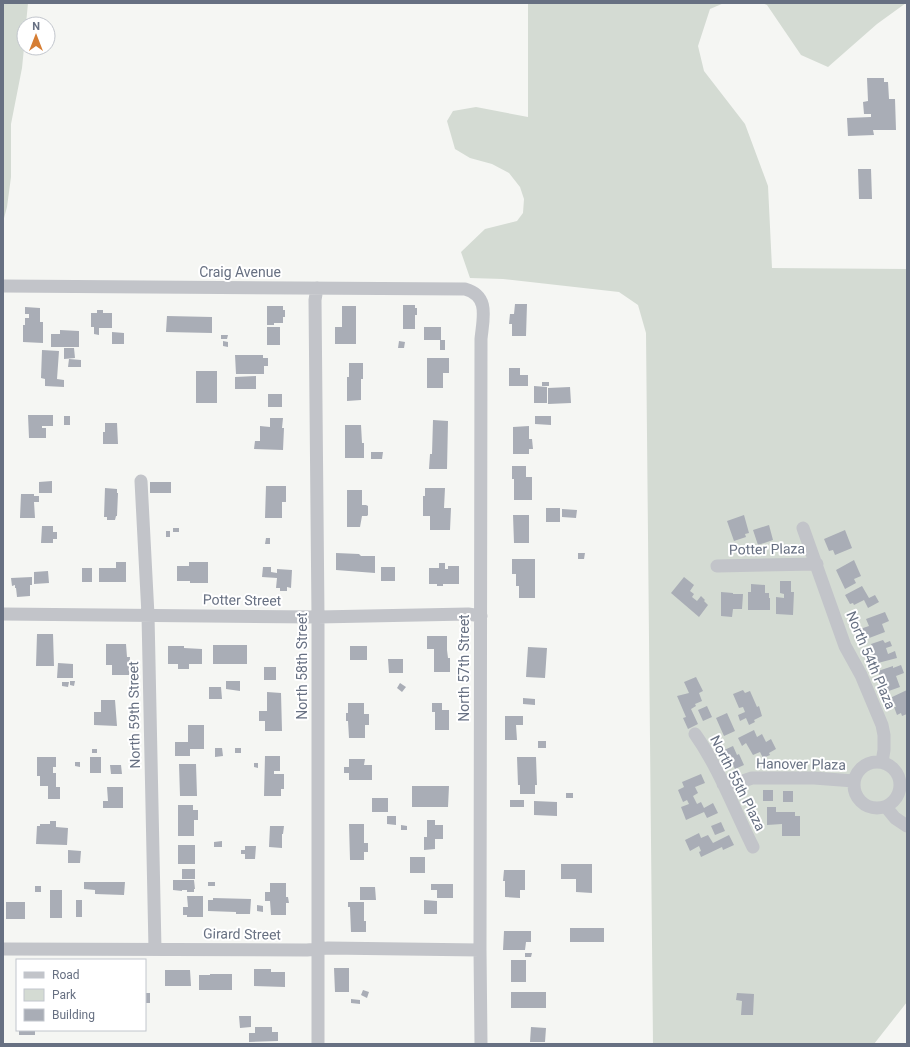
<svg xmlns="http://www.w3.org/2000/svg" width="910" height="1047" viewBox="0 0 910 1047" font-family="Roboto,sans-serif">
	<rect width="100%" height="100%" fill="#f5f6f3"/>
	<path fill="#d4dbd3" d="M3,3H28L26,24H24V48L22,68L11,124V177L7,207L3,222Z
		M528,3H724L710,9L698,46L704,71L745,124L768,186L772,268L907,269V1002L874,1044H653L646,333L638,305L619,292L503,279L470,278L461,252L485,229L517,221L523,213L524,199L520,187L509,173L492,164L470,158L455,149L447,121L453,111L476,107L528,117Z
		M762,3H906L877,24L828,67L801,55L767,5Z"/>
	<path fill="#a9adb6" d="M867,78H884V82H888L889,99H895L896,130H873L874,135L848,136L847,118L871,117V114H864L863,102L868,101Z
		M858,169H871L872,199H859Z
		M515,304H527L526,336H512V324H509L510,314H514Z
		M403,305H415V308H417V315H415V329H403Z
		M267,306H283V310H285V317H283V323H274V325H267Z
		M342,306H356V344H335V327H342Z
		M25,307L40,308V322H43V343L23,342V325H25V318H29V314H25Z
		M97,310H103V313H112V328H99V335L94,334V327H91V313H97Z
		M167,316L212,317V333L166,332Z
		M267,327H280V345H267Z
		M424,327H441V340H424Z
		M60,330L79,331V347H51V334H60Z
		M112,332L124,333V344H112Z
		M221,335H228L227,339H221Z
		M440,340H445V350H440Z
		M223,341L228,342V347L223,346Z
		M399,341L405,342L404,348H398Z
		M64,348H74L75,358L64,359Z
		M42,350L59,351L57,379L64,380V387L45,386V379L41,378Z
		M235,355H263V358H268V366H264V374H236Z
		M427,358H449V373H443V388H427Z
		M69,359L81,360V367H68Z
		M349,363H363V379H361V400L347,401V377H349Z
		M509,368H520V375H528V386H509Z
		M196,371H217V403H196Z
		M256,376V389H235V377Z
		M542,382H549V386H542Z
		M534,386L547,387V403H534Z
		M570,387L571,403L548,404V388Z
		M268,394H282V407H268Z
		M28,415H53V426H42V428H46V438H29Z
		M64,416H70V425H64Z
		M535,416H551V425L535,424Z
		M270,418H283L282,428H284L283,450L254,449L255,441H260V426L270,427Z
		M433,420L448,421L447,469H429L430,454H432Z
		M105,423H117L118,444H103V432H105Z
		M345,425H361L362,443H364V458H345Z
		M529,426V439H532L533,449H529V454H513V427Z
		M371,452H383L382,459H371Z
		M512,466H526V477H532V500H514V479H512Z
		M52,481V493H39V482Z
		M150,482H171V493H150Z
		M266,486H286V502H282V518H265Z
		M105,488L117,489V493H118L117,516H116L115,520H107V517H104Z
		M425,488H445L444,508H451L450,530H430V516H423V496H425Z
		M347,490H362V505H366L368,506V515L367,516H362L360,527H347Z
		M21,494H34V496H39V502H34L35,518H20Z
		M546,508H560V522H546Z
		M562,509L577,510L576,518L562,517Z
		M513,515H529V543H514Z
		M744,515L749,533L745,534L746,537L734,541L727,521Z
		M769,525L773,540L758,545L753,530Z
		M42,526H53V532H57V539H53V543H41Z
		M173,528H179V532H173Z
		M845,530L852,548L835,555L833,550L829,551L824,539Z
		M166,531H170V537H166Z
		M266,538H270V544H265Z
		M336,553L359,554L361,556H375V573L336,570Z
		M578,553H585L584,559H578Z
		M512,559H535V598H519V586H516V574H512Z
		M854,560L861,576L854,579L856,583L845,589L836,570Z
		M116,562H126V582H99V568H116Z
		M189,562H208V583H190V581H177V566H189Z
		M439,563H445V569H448V566H459V584H443V586H437V584H429V568H439Z
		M263,567H271V572L277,573V569L292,570L291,588L287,587V591H280V588H276L277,578L262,577Z
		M381,567H395V581H381Z
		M82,568H92V582H82Z
		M48,571L49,583L34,584V572Z
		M32,577V585H30V596L17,597L16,588H15V585L12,586L11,578Z
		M684,577L694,585L690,591L694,594L692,597L697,601L701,596L705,600L704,601L708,605L699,617L671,593Z
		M780,581H791V592H794L793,615L776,614V597L784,598V594L780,593Z
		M751,584L765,585V593H769V598H770V610H748V592H751Z
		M862,586L869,598L875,595L879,602L868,608L864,600L854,605L853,603L850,604L845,595Z
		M721,592L733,593V594H743L742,609H733L732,617L721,616Z
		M885,612L889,621L882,624L885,632L864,640L860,629L869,626L866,619Z
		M37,634H53L54,666H36Z
		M427,636H447V650L448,658H450V672H434V649H427Z
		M883,640L885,643L890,641L892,646L886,648L888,654L895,651L897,658L874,664L869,651L873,650L871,644Z
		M106,644H126L127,657H130L129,675H112V665H106Z
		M213,645H247V664H213Z
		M168,646H184V648L202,649V664H189V669H178V664H168Z
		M350,646H367V660H350Z
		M528,647L547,648L545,678L526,677Z
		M388,659H403V673H389Z
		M58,663L73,664V678H57Z
		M901,665L904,673L896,676L900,687L886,692L878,671L893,666V668Z
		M264,667H276V680H264Z
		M696,677L703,691L699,693L702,701L695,704L696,706L691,709L698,724L688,729L683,718L686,717L677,696L689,693L684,682Z
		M70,681H75L74,686L70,685Z
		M226,681H240V691L226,689Z
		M62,682H69L68,687L62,686Z
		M400,683L406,687L402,692L397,688Z
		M209,687H221L222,699H209Z
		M743,690L745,693L750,691L757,707L759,706L762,716L754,720L755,722L749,725L746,718L740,721L738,715L745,712L743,707L739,708L733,694Z
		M907,690V714L902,716L901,713L897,715L894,707H896L895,704H893L890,698Z
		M267,692L281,693L282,731H265V721H259V711H267Z
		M523,698L535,699V705L523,704Z
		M101,700H115L117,726L94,725V712H101Z
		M348,703H364V714H369V725H365V738H349L348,721H346V713H348Z
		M432,703H442V710H449V730H435V712H432Z
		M707,706L712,717L703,721L698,710Z
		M727,713L735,731L724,736L716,718Z
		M505,716H523V725H516L517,740H505Z
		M188,725H204V749H190V756H175V742H188Z
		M754,730L757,737L762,734L766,742L771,739L776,749L769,753L770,755L763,758L760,752L753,755L746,743L742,746L738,738Z
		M538,741H546V748H538Z
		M733,746L737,755L739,754L744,765L735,769L730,759L726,761L722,751Z
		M215,748H222L223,756L215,757Z
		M235,748H241V753H235Z
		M92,749H97V753H92Z
		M265,756H280V771H274V774H284V789H281V796H264Z
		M37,757H56V767H53V773H56V787H60V799H48V786H40V776H37Z
		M90,757H101V773H90Z
		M517,757H536L537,785H535V794H520V785H518Z
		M349,759H365L364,765H372V780H349V773H344V767H349Z
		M75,762H80V767L75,766Z
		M254,763H258V768L254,767Z
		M179,764H196L197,796H180Z
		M110,765H121L122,774H111Z
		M701,774L705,783L695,787L698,793L693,796L697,804L701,802L704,808L713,803L718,813L707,818L704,812L686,820L681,807L689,804L687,800L683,802L678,790L684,787L682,782Z
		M412,786H449L448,807H412Z
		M107,787H123V808H103V801H108Z
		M763,790H773V801H763Z
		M783,791H793V802H783Z
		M566,793H573V798H566Z
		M372,798H388V812H372Z
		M510,800H524V807H510Z
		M534,801L557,802V816L534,815Z
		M178,805H193V810H198V820H194V836H178Z
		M767,807H776V812H795V816H800V836H782V824L767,825Z
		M387,816H396V825L387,824Z
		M427,820H435V825H443V839H435V849L424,850V837H427Z
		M50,821H56V827L68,828L67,845L36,844L37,826H40V824H50Z
		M721,822L725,831L715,835L711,826Z
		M349,824H364V843H368V852H364V860H350Z
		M401,825L407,826V830H401Z
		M270,826H284L283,834H282V848L269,847Z
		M699,833L701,838L708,835L713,843L729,835L734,845L723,850L722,847L701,857L699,852L701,851L699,846L690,851L685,840Z
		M222,841V847H214V842Z
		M178,845H195V864H178Z
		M245,846H256L255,859H245V854H241V850H245Z
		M68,850L81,851L80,863H68Z
		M410,857H425V873H410Z
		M561,864H592V893L576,892V879H561Z
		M182,869H195V879H182Z
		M504,870H525V890H520V898L505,897V881H503Z
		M173,880H194L195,889H194V892H187V890H182V891L173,890Z
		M84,882H125L124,895L95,894V890L84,889Z
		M208,882H215V886H208Z
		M270,883H286V897H288L289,903H286V915H271L270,901H265V892H270Z
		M431,884H453V898H437V890H431Z
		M35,886H41V892H35Z
		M360,887H375L376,900H360Z
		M50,890H62V918H50Z
		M187,896H203V917H187V915H183V907H188Z
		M213,898L251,899L250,914H236V912L208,911V900H213Z
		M76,900H82V917H76Z
		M424,900L437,901V914H424Z
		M6,902H25V919H6Z
		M348,902H364V921H366V932H351L350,907H348Z
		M257,905L263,906V912L257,911Z
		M570,928H604V942H570Z
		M504,931H531V942H526L525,950H503Z
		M525,953H532L531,957H525Z
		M511,960H526V982H511Z
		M334,968H349V992H335Z
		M254,969H271V972H285V987L254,986Z
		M165,970H190L191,986H165Z
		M210,974H232V990H199V975H210Z
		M363,990L369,992L367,998L361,995Z
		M511,992H546V1008H511Z
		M145,993H150V1003H145Z
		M737,993L754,994L753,1015H741L742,1001L736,1000Z
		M351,999L360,1000V1004L351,1003Z
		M239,1016H251V1027L240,1028Z
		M255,1027H272V1032H278V1041L249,1042V1033H255Z
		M531,1027L546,1028L545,1042H530Z
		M19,1030H35V1035H19Z"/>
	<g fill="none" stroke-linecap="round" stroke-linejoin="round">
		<path stroke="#c2c4c9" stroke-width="13" d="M3,286L465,289C490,296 483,318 481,339L480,950L481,1044
			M317,288L315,300L318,617V1044
			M141,481L148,615L155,949
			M803,528L845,646L861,675L882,725L884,735V750L882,762
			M717,566L817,564
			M3,614L318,617L468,614L481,616
			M695,734C719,768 734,809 753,847
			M854 785a23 23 0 1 1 46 0a23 23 0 1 1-46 0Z
			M723,784L737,783L752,778H814L854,781
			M886,807L895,818L907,826
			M3,949L307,950L328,948L480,950"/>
	</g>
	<g text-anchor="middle" stroke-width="4" stroke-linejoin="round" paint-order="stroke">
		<g font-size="14" fill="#677082" stroke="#fff">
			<text x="240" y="277">Craig Avenue</text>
			<text transform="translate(767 549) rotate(-1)" y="5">Potter Plaza</text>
			<text transform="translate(242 600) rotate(1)" y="5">Potter Street</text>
			<text transform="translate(871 660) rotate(67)" y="5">North 54th Plaza</text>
			<text transform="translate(302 666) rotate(-90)" y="5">North 58th Street</text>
			<text transform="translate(464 668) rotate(-90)" y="5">North 57th Street</text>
			<text transform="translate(134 715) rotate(-91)" y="5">North 59th Street</text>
			<text transform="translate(801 764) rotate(1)" y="5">Hanover Plaza</text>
			<text transform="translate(738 783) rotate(63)" y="5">North 55th Plaza</text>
			<text transform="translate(242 934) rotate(1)" y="5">Girard Street</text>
		</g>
	</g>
	<rect width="910" height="1047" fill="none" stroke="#677082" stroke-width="8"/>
	<rect x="16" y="959" width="130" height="72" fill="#ffffff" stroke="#c2c6cd"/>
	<rect x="24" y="972" width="20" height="6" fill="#c2c4c9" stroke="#c2c6cd"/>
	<text x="52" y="979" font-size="12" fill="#677082">Road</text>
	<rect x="24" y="989" width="20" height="12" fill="#d4dbd3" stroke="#c2c6cd"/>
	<text x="52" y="999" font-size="12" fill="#677082">Park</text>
	<rect x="24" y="1009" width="20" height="12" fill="#a9adb6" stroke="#c2c6cd"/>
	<text x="52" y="1019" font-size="12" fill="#677082">Building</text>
	<g transform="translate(36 36)"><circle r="19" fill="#ffffff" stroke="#c2c6cd"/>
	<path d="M0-3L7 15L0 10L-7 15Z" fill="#d67e34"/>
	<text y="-6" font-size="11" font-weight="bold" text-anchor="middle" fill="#677082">N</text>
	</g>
</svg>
